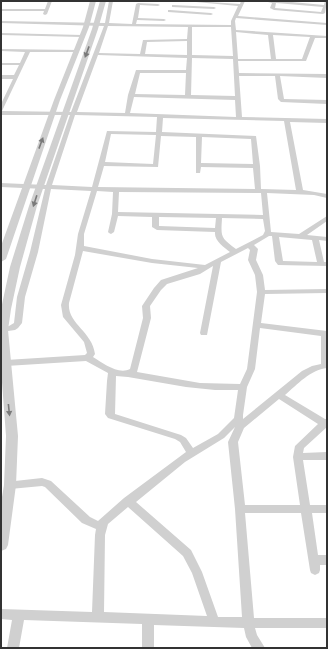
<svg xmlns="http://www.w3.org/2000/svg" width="328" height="649" viewBox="0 0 328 649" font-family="Signika,sans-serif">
	<rect width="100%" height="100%" fill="#fff"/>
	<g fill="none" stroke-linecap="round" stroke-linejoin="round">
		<path fill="#d0d0d0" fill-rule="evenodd" d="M48,1H52L47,14L45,15L43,14L44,11H1V9H45Z
			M109,1H113L109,23L132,24L136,4L138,3L158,4L160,5L158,6L140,5L138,18L164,19L166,20L164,21L137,20L136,24L231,25V21L238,6L196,2L194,1L240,4L241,1H245L238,16L327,23V25L236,18L235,21L236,30L327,36V38H315L306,61H238L239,73L327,74V78L280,76L284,99L327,100V104L281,102L278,99L275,76H239L242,117L327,119V123L290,122L303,190L327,194V198L314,195L267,193L271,232L299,234L327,216V221L307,235L327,237V241L319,240L324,262H327V266L278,265L275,261L272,236H269L254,245L258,249L256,260L263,275L265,290L327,289V293L265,294L261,323L327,331V368C310,370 298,384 285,395L325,419H327V427L304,448L303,453L327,452V460H303L310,505H327V513H312L318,555H327V565H320V570L319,573L315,575L311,573L310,570L301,513H245L254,618H327V628H255L257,635L265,648H252L246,637L244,628L154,625V648H142V624L24,620L19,648H7L12,620L1,619V609L92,612L95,535L96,529L82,523L45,487L42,486L10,489L6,488L5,485L6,482L42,478L51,481L90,517L98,521L124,498L186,452L180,442L175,439L108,418L105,414L107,381L108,373L86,361L6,366L2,363L6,360L85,355L87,353L84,342L63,317L61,305L75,255L78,234L91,191L51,189L38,252L25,297L22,323L18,328L15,330L1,332V328L9,326L14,323L17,297L30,252L45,189L1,187V183L46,185L70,115H1V104L13,79H1V75H14L19,65H1V63H20L25,52L1,51V49L79,50V52H30L2,111L71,112L104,26L1,23V21L105,23ZM108,26L188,27L187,39L143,40L140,54L99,53ZM192,27H231L233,56L192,55ZM236,32L268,35L271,59H238ZM273,35L310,37L302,59H276ZM187,41V55L145,54L147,42ZM98,55L187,58L186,70H136L128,95L125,113L77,112ZM192,58L233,59L235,96L191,95ZM140,73H186L185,95L135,94ZM134,97L235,100L236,117L130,113ZM75,115L157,117L156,132L107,131L92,187L52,185ZM163,118L284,121L296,190L261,189L260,166L256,136L162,132ZM111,134L156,135L153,164L105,162ZM161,136L196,137V173H200L201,167L253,168L255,189L98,187L104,166L158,167ZM202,137L251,139L253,164L201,163ZM97,191L113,192L112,214L108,232L109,233L111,234L114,232L118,216L152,217V227L157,230L215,232C214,241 224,247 230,252L205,265L152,259L84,246V234ZM119,192L261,193L263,215L118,212ZM159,217L216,218L215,228L159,226ZM222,218L263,219L265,231L263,235L236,249C220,237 221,237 222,218ZM279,237L312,240L317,262L283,261ZM248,248L250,250L248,260L255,275L257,292L247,369L240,384L200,383L137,372L151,318L150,306L161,290L167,284L200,274L213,266L200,333L201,335H207L221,262ZM83,251L152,263L198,268L161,280L154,288L142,306L143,318L130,369C118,375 103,363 93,357L95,354C92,331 67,324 69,303ZM260,328L321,336V364L312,366L302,371L243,419V415L247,387L255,369ZM116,376L128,377L186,387L215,390H238L234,418L218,434L193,448L186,438L181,435L115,414ZM279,399L318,424L295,446L293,457L300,505H245L238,442L244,428ZM235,427L228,442L235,509L242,617H218L202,572L191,550L136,502L185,462L224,438ZM128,507L183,556L192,573L207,616L104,612L105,535L108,524Z
			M264,1H281L324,5L325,1H327L325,13L323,14L274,10L270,8L272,3ZM276,3L323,7L321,12L275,8Z
			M173,5L214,7L216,8L214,9L172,7V5Z
			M170,10L211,13L213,14L211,15L168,12V10Z
			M1,33L82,35L84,36L82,37L1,35Z"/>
		<path fill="#d0d0d0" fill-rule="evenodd" d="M90,1H96L89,27L60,100L6,259L1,262V246L54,100L83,27Z
			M100,1H106L98,29L37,206L20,267L11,309L8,330L18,436L16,485L8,545L6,549L1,551V503L4,485L6,436L1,369V309L10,267L29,206L92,29Z"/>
	</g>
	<defs><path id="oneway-solid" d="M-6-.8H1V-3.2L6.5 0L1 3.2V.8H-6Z"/></defs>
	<g fill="#7a7a7a">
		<use href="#oneway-solid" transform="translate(87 52) rotate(110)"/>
		<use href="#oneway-solid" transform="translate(41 143) rotate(-70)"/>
		<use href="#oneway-solid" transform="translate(35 201) rotate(108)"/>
		<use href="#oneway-solid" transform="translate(9 410) rotate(84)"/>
	</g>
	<rect width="328" height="649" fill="none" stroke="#333333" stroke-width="4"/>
</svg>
